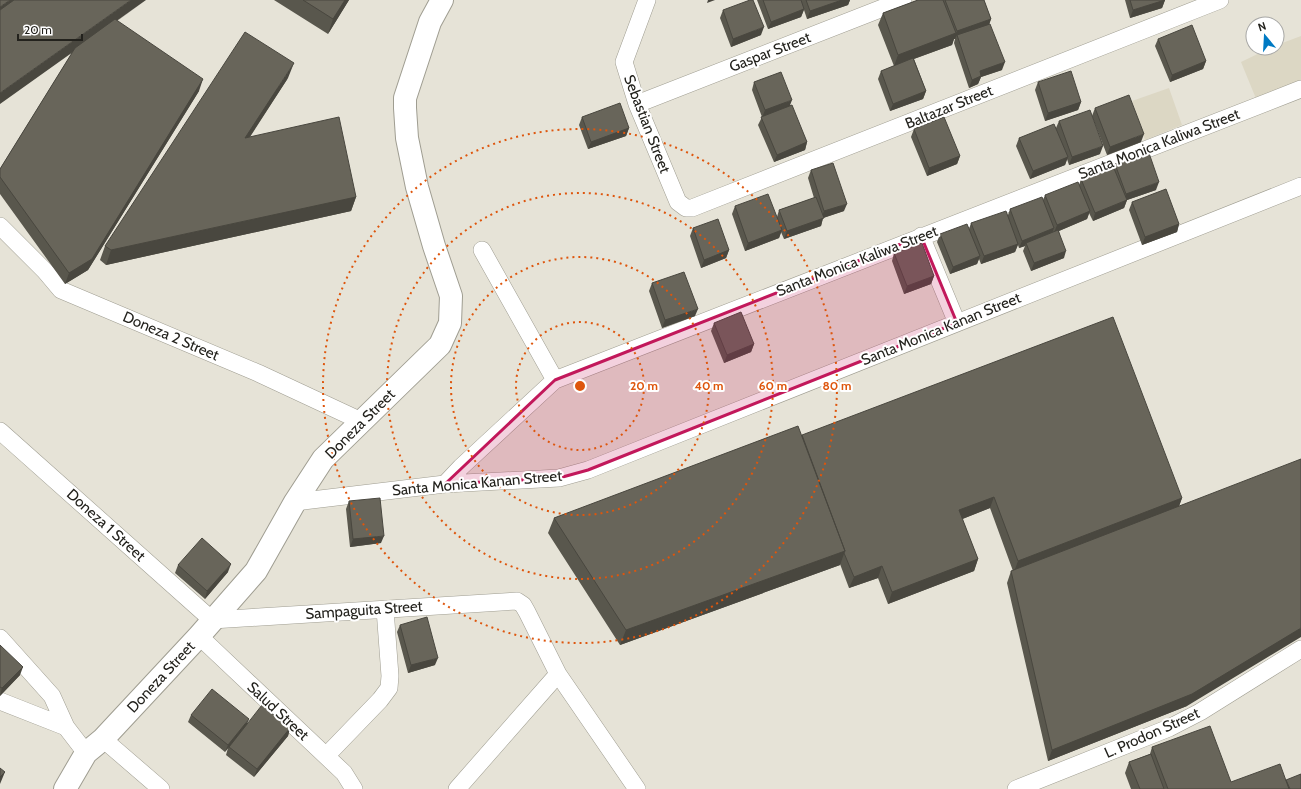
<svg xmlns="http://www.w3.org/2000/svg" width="1301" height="789" viewBox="0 0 1301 789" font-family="Cabin,sans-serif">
	<rect width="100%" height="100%" fill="#e6e3d7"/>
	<path fill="#dcd7c4" d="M1301,36V81L1257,101L1241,62L1270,48H1277V45Z
		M1169,88L1182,125L1145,140L1132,101Z"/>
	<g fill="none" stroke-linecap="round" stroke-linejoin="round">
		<g stroke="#9f9d91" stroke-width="18">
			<path id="street" d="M647,0L624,62L637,104L678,202L686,208H692L1220,0
				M637,104L903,0
				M0,226L45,271L61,290L258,373L361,421
				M921,236L957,323
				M482,250L555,380
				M0,431L212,620L517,601L523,605L527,612L558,674L637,789
				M445,484L461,467L555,380L1301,89
				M295,502L445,484L559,478L588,470L1301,186
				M199,636L344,773L354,789
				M0,638L52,696L66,727L86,753
				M0,701L66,727
				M103,739L161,789
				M326,756L380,700L389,688L390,676L385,609
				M457,789L558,674
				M1016,789L1169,728L1200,712L1301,649"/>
		</g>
		<g stroke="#9f9d91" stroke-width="24">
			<path id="secondary" d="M65,789L86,753L103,739L199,636L256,571L295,502L323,459L440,345L450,323L451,296L434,246L417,187L407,138L405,108V98L430,22L442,0"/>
		</g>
		<use href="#street" stroke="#fff" stroke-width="17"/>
		<use href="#secondary" stroke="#fff" stroke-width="22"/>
	</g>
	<path fill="#59574d" d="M146,0L117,21L199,91L88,270L65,284L0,194V169L72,53Z
		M274,0H349L328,34Z
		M757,0H850L848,5L807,19L804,10L801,17L768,29Z
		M918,0H984L991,19L989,25L1002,70L981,77L978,84L969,88L954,43L955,39H954L952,45L914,59L926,91L923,99L890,111L878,79L881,71L894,66L878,25L883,13Z
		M1125,0H1165L1162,8L1130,18Z
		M723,10L761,35L731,47L720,18Z
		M1158,39L1206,61L1203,69L1170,82L1155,46Z
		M288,78L250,137L356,197L351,211L106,265L100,260L105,246Z
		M754,82L790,105L807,142L805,150L774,162L758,125L762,117L752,90Z
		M1038,82L1081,102L1078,110L1045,121L1035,90Z
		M1095,108L1141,142L1107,155L1092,116Z
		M582,117L629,128L626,136L588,149L579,125Z
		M1059,121L1100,154L1069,165L1067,159L1065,165L1030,179L1016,146L1019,138L1056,128Z
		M914,129L960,156L957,164L927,176L911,137Z
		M1115,164L1156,190L1127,200L1124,208L1093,221L1089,213L1087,219L1059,231L1064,258L1031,271L1023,251L1025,246L1019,248L1018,245L1015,252L981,264L979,259L977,264L950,274L937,242L940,234L969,229L971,223L1008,215L1010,209L1043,200L1045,195L1079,185L1081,179L1114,168Z
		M811,170L844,211L823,218L821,226L784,239L781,232L779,238L745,251L732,214L735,206L777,217L779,210L814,198L808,178Z
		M1132,202L1179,224L1177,232L1142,245L1129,210Z
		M693,228L729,250L726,258L701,268L690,236Z
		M894,253L934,276L931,284L904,294L892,261Z
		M652,283L695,316L662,328L649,291Z
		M714,323L754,344L751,352L724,363L711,331Z
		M802,435L1182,498L1179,506L1187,706L1048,761L1007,583L1011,571H1013L990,508L962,519L978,559L974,571L888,604L878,578L849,588L840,564V565L620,645L548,533L554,518Z
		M349,501L381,543L350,547L346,509Z
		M178,565L228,572L205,599L175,573Z
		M400,625L435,665L408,673L397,632Z
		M0,645L20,675L0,696Z
		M191,715L247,724L290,728L288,736L254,777L226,755L228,748L225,752L188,722Z
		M1152,747L1231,782L1286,780L1301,789H1131L1125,773L1129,762L1150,754Z"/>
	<path fill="#49473f" d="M10,0H25L0,18V7Z
		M131,0H146L0,104V93Z
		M345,0H349L328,34L333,19Z
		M708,0H715L707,3Z
		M842,0H850L848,5L807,19L810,11Z
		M1165,0L1162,8L1130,18L1133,10Z
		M804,9L801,17L768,29L771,22Z
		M991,19L988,27L957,35L955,39H954L952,45L894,66L898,55L956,33L957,31Z
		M764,27L761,35L731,47L733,39Z
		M1206,61L1203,69L1170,82L1172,75Z
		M1005,62L1002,70L981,77L978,84L969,88L972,80L980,71Z
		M294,63L288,78L239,153L245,138Z
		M203,79L199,91L88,270L65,284L69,273Z
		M926,91L923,99L890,111L893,104Z
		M792,100L789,108L762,118L765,110Z
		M1081,102L1078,110L1045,121L1048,113Z
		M629,128L626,136L588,149L591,142Z
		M1144,134L1141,142L1107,155L1110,147Z
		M807,142L805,150L774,162L777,155Z
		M1103,146L1100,154L1069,165L1072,157Z
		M960,156L957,164L927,176L929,168Z
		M1068,157L1065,165L1030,179L1033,171Z
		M1159,182L1156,190L1127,200L1124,208L1093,221L1095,213L1123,202L1126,194Z
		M356,197L351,211L106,265L111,250Z
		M847,204L844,211L823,218L821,226L784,239L787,231L821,219L824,211Z
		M1090,211L1087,219L1054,233L1057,225Z
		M1179,224L1177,232L1142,245L1145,237Z
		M1054,228L1051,236L1026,243L1025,246L1019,248L1022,241Z
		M782,230L779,238L745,251L748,243Z
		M1018,244L1015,252L981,264L984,256Z
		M729,250L726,258L701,268L704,260Z
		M1066,251L1064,258L1031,271L1034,263Z
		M980,256L977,264L950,274L953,267Z
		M934,276L931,284L904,294L907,286Z
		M698,309L695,316L662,328L665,320Z
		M754,344L751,352L724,363L727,355Z
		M994,497L990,508L955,522L959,510Z
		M1182,498L1178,509L1014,572L1018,561Z
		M384,536L381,543L350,547L353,539Z
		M845,551L840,565L620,645L626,630Z
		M978,559L974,571L888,604L892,592Z
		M231,564L228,572L205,599L207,591Z
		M882,566L878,578L849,588L854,577Z
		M1301,628V637L1187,706L1048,761L1052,750Z
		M438,658L435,665L408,673L411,665Z
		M23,667L20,675L0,696L2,688Z
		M249,719L246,727L229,747L225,752L228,745Z
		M290,728L288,736L254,777L257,769Z
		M5,772L0,784V777Z"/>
	<path fill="#68655a" stroke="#49473f" d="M0,0H10L0,7Z
		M14,0H131L0,93V10Z
		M303,0H345L333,19Z
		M750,0H753L764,27L733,39L723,10Z
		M763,0H801L804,9L771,22Z
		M806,0H842L810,11Z
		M918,0H943L956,33L898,55L883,13Z
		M945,0H984L991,19L957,31Z
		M1130,0H1165L1133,10Z
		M115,19L203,79L92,259L69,273L0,177V169L75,48Z
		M990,24L1005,62L980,71L981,76L972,80L957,35Z
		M1192,25L1206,61L1172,75L1158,39Z
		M245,32L294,63L245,138L339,117L356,197L111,250L105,246Z
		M913,58L926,91L893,104L881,71Z
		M1071,71L1081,102L1048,113L1038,82Z
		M781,72L792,100L765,110L754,82Z
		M1129,95L1144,134L1110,147L1095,108Z
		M620,103L629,128L591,142L582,117Z
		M792,105L807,142L777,155L761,117Z
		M1090,110L1103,146L1072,157L1059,121Z
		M944,117L960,156L929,168L914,129Z
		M1054,124L1068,157L1033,171L1019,138Z
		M1149,153L1159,182L1126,194L1115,164Z
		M833,163L847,204L824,211L811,170Z
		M1113,166L1127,200L1095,213L1081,179Z
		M1078,182L1090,211L1057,225L1045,195Z
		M1166,189L1179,224L1145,237L1132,202Z
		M768,194L782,230L748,243L735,206Z
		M816,197L824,218L787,231L779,210Z
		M1042,197L1054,228L1022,241L1010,209Z
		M1006,211L1018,244L984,256L971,223Z
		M718,219L729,250L704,260L693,228Z
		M967,224L980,256L953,267L940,234Z
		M1058,230L1066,251L1034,263L1026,243Z
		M922,243L934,276L907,286L894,253Z
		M684,272L698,309L665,320L652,283Z
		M741,312L754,344L727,355L714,323Z
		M1113,317L1182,498L1018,561L994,497L959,510L978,559L892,592L882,566L854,577L844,553L845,551L802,435Z
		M798,426L845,551L626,630L554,518Z
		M1301,459V628L1192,694L1052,750L1011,571Z
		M380,498L384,536L353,539L349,501Z
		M202,538L231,564L207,591L178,565Z
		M427,617L438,658L411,665L400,625Z
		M0,645L23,667L2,688L0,687Z
		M212,689L249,719L228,745L191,715Z
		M262,705L290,728L257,769L229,747Z
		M1210,726L1231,782L1280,764L1289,789H1168L1152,747Z
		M1151,754L1164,789H1140L1129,762Z
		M0,768L5,772L0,777Z
		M1301,774V789H1290L1286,780Z"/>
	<path fill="#c2185b" fill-opacity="0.2" stroke="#c2185b" stroke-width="3" stroke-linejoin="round" d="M921,236L957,323L588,470L559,478L445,484L555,380Z"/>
	<g fill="none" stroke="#de560d" stroke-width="2" stroke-dasharray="2 4">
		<circle cx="580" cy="386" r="64"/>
		<circle cx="580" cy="386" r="129"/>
		<circle cx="580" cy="386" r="193"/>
		<circle cx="580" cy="386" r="257"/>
	</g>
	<g text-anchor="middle" stroke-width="4" stroke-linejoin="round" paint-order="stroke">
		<g font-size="15" fill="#23221d" stroke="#fff">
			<text transform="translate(770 52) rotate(-21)" y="5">Gaspar Street</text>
			<text transform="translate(949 107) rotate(-22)" y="5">Baltazar Street</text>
			<text transform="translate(647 124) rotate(69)" y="5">Sebastian Street</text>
			<text transform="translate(1159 144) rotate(-21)" y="5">Santa Monica Kaliwa Street</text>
			<text transform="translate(857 261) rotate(-21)" y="5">Santa Monica Kaliwa Street</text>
			<text transform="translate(941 329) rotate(-22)" y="5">Santa Monica Kanan Street</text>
			<text transform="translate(171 336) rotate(23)" y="5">Doneza 2 Street</text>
			<text transform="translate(360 424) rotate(-45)" y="5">Doneza Street</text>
			<text transform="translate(477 483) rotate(-5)" y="5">Santa Monica Kanan Street</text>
			<text transform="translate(106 525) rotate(42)" y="5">Doneza 1 Street</text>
			<text transform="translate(364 610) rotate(-4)" y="5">Sampaguita Street</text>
			<text transform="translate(161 677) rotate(-47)" y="5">Doneza Street</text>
			<text transform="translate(278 711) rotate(43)" y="5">Salud Street</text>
			<text transform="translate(1152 733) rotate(-24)" y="5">L. Prodon Street</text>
		</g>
	</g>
	<circle cx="580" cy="386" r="6" fill="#de560d" stroke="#fff" stroke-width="2"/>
	<g font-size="12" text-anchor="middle" font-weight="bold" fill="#de560d" stroke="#fff" stroke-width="4" stroke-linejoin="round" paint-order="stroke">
		<text x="644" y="390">20 m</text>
		<text x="709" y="390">40 m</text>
		<text x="773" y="390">60 m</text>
		<text x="837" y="390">80 m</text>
	</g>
	<g transform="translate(1265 36) rotate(342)"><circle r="19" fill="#ffffff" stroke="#a7a7a5"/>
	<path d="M0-3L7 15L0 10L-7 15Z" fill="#007ac3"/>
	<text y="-6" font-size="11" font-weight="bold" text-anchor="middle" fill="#23221d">N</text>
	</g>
	<path d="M18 34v6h64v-6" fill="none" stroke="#23221d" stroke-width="2"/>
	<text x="24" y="34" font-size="12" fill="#23221d" stroke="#ffffff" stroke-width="3" paint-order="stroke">20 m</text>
</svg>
